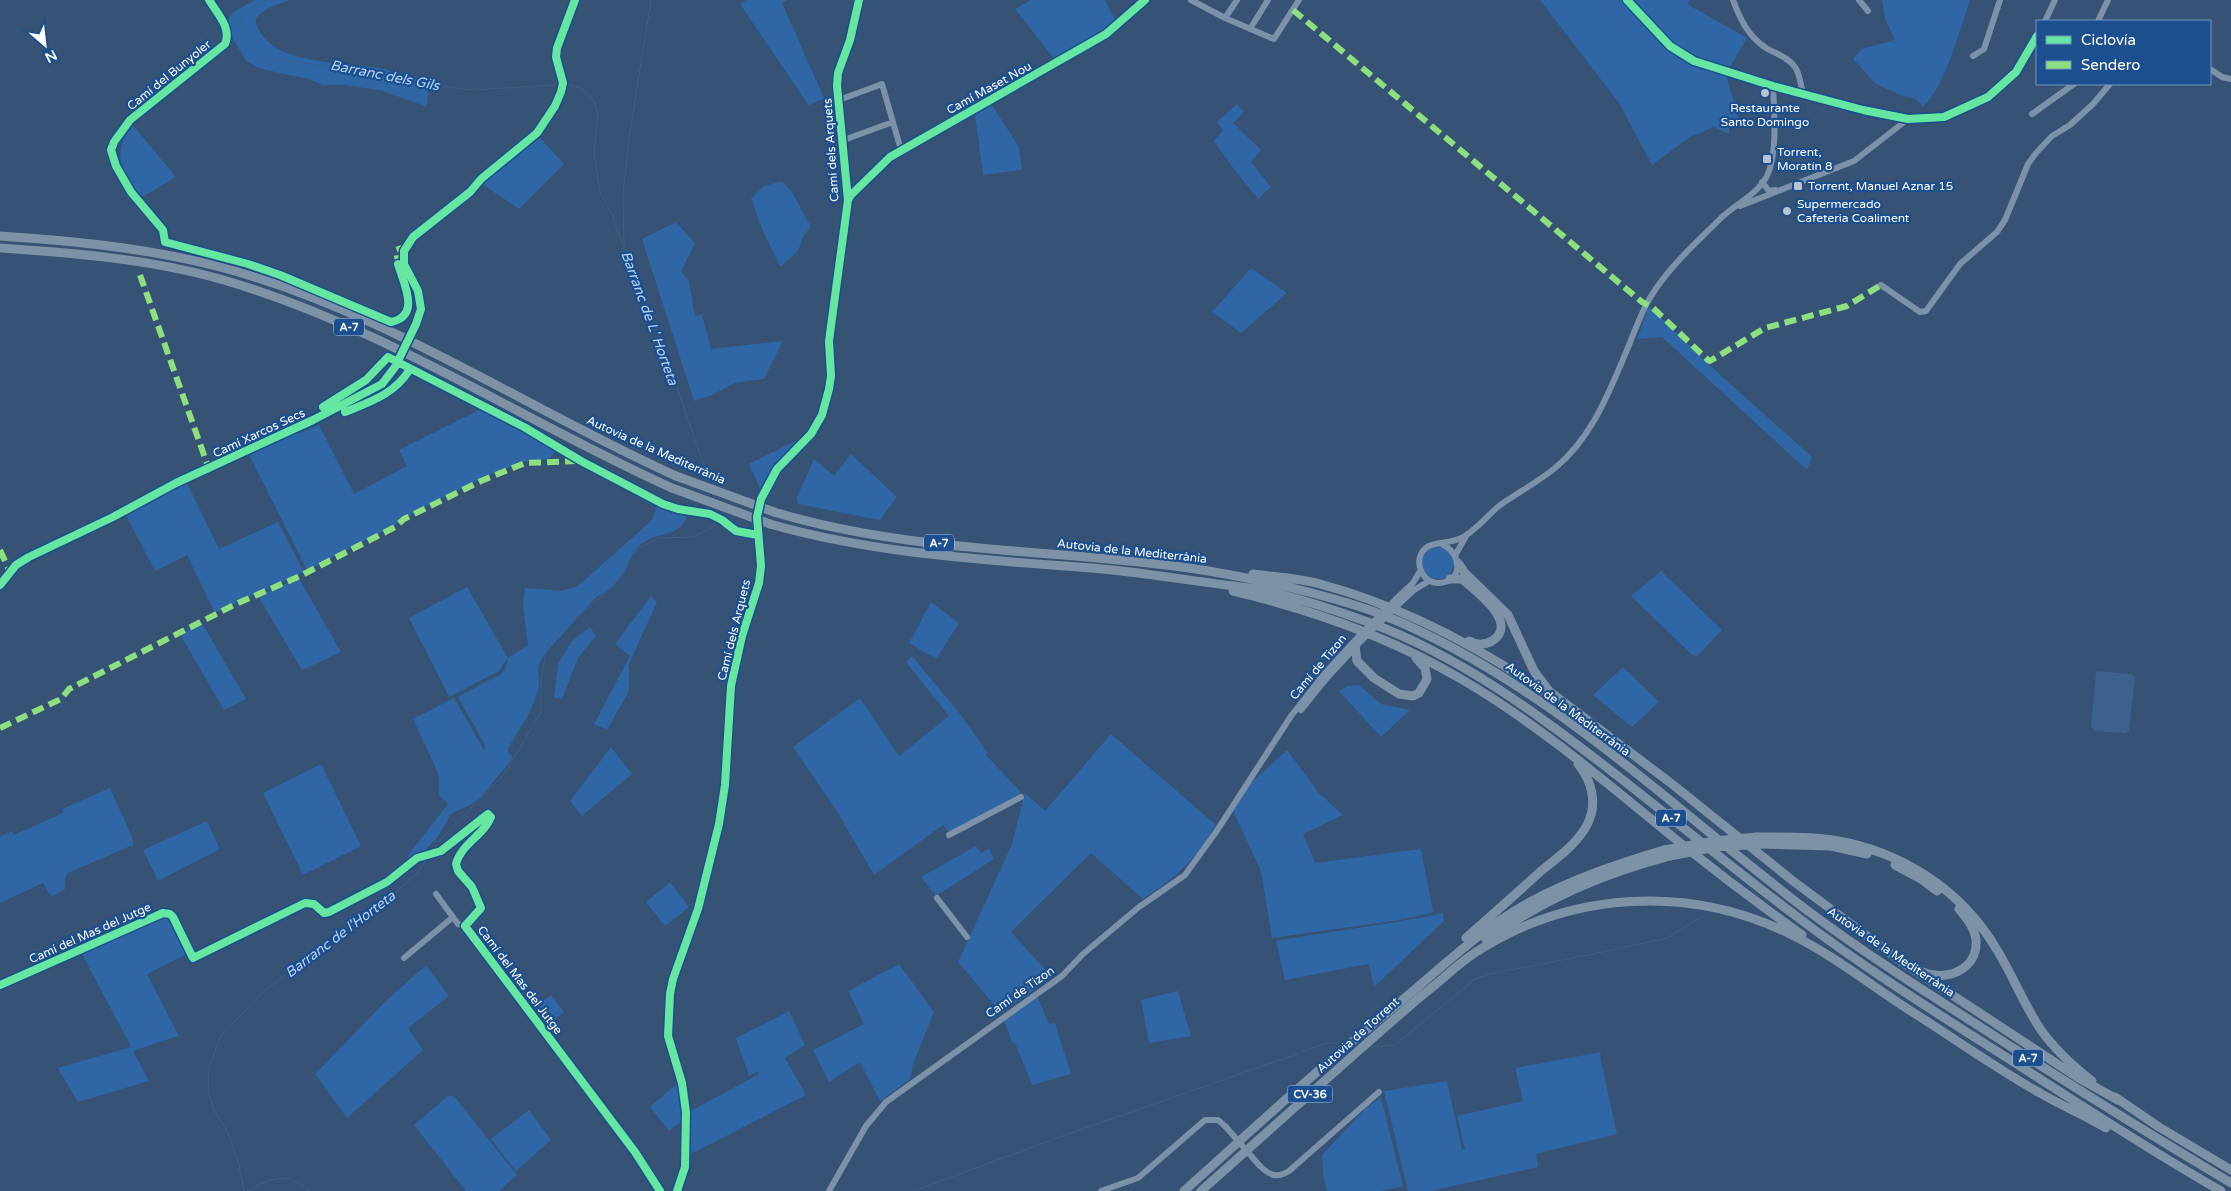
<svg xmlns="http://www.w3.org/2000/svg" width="2231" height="1191" viewBox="0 0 2231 1191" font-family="'Varela Round',sans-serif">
	<rect width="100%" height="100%" fill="#365274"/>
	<path fill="#2f66a5" d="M255,0H290C278,4 265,8 256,18C255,25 259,30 263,36C284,64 341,62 373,67C392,70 410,77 429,82L427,107L383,91L345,85H323L309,79L261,69L246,61L231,35L227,22L233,12Z
		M746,0H787L782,3L824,98L809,106L740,4Z
		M1031,0H1105L1116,22L1055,60L1015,9Z
		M1540,0H1624L1673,52L1698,65L1726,74L1740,125L1729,128V134L1714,127L1690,137L1652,165L1619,103Z
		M1632,0H1690L1687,4L1747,38L1730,67L1700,60L1677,48Z
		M1882,0H1970C1961,26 1944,91 1923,106L1914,98L1902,96L1876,84L1853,59L1862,49L1895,40L1885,19Z
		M1237,104L1244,112L1233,123L1261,150L1251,162L1271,187L1258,199L1230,164L1214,141L1223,130L1217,122Z
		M992,105L1019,147L1022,170L983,175L975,114Z
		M131,123L176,177L139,199C120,169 112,157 131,123Z
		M539,137L564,164L519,209L482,184Z
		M778,182H783L792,192L811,227L804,235L798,251L780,267L763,231L751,199L763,187Z
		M676,222L695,243L681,272L689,281L695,316L702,315L711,349L783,341L764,379L735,383L710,396L694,401L642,239Z
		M1251,268L1287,293L1241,333L1212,312Z
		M1649,306L1707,363L1812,457L1807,470L1662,337L1637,339Z
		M483,408L557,449L549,459L526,461L494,473L426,506L393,526L307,570L248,453L295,431L298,434L319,425L354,494L407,466L399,450Z
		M801,438L773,467L760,489L749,464Z
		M851,454L897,497L880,520L798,504L797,497L814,459L834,476Z
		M186,481L219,549L278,522L304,572L215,613L187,555L155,571L125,513Z
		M658,503L688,513C683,538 656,531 640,545C632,552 629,563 625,572C620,580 605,594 596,597L543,656L538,667L539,688L530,712L507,750L513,758L480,798L470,805L452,813L437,838L422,853L407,860L409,854L448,804L439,795V775L413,719L454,698L484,750L486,747L458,697L501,674L505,669L508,659L505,661L499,671L449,697L409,618L467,587L508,658L528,645L523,605L525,588L562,591L578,586L652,520Z
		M1422 563a16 16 0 1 1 32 0a16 16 0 1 1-32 0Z
		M1661,571L1722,630L1697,656L1692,655L1631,596Z
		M296,579L300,580L341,652L302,670L258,596Z
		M651,596L657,602L629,664V691L607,730L594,724L630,656L615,644Z
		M931,602L959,623L936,659L909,643Z
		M202,623L246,699L224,710L180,634Z
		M590,627L596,636L578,658L562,699L554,698L558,664L571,642Z
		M912,656L957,710L988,753L986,755L1020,791L1018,795L949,833L943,825L874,875L838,813L793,747L860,698L899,756L949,716L906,662Z
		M1623,667L1659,702L1632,727L1593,695Z
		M1359,685L1381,704L1410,710L1381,737L1339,691L1348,686Z
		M1111,734L1216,825C1194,861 1179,875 1143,899L1091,853L1011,932L1052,977L1001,1013L958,962L1012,844L1025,793L1045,811Z
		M611,747L632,774L582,816L570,801Z
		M1287,750L1319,793L1343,815L1303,834L1315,863L1421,849L1433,912L1400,920L1272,938L1261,871L1233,811L1250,784Z
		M321,764L361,846L303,875L263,793Z
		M110,788L133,839V845L68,873L65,878V889L51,897L43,883L0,903V837L12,831L14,835L16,834L63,813L62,809Z
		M207,821L220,849L158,881L143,850Z
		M976,846L981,853L989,848L994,859L936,896L921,877Z
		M670,882L689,907L665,926L646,902Z
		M1443,913L1444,921L1374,987L1369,964L1285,980L1276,941C1331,931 1387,925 1443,913Z
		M161,916H169L187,954L147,974L179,1036L133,1051L149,1081L78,1102L58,1068L131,1047L81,952Z
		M899,964L934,1012L913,1064L910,1079L880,1101L860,1062L829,1082L813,1050L864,1024L848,991Z
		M426,965L449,996L408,1028L423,1050L347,1118L315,1074L386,1001Z
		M1178,991L1191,1036L1149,1043L1141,1000Z
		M551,995L564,1012L546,1026L533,1009Z
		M1037,996L1049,1024L1055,1023L1071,1074L1032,1085L1015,1043H1012L1004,1019Z
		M789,1011L805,1045L785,1058L806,1095L689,1155V1112L759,1074L758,1071L749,1076L736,1038Z
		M1601,1052L1600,1056L1617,1134L1536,1154L1538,1167L1431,1191H1408L1384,1091L1447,1081L1462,1150L1465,1149L1457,1116L1523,1101L1515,1068Z
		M679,1082L682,1121L669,1131L650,1107Z
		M448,1096H454L517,1175L499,1191H466L414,1125Z
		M1381,1098L1403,1186L1382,1191H1327L1323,1174L1322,1155L1367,1107Z
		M529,1110L551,1140L516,1171L491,1139Z"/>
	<path fill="#3b618d" d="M2098,671L2131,674L2135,677L2129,730L2126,733L2094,731L2091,727L2096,673Z"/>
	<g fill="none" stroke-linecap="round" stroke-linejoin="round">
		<path stroke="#3b618d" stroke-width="1" d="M267,0L243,12L240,24L252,47L264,55L281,60L387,73L409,81L471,90L555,85
			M651,0L630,132L623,194L624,248L662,344L704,465L714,485
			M567,84L584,90L594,101L598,116L594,153L600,192L613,217L623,246
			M433,850L440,840L505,773L541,712V679L548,642L613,586L623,573L631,556L639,548L659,538L693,537L713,527L716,519
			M1372,1047L1395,1045L1475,979L1489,974L1588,955L1667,938L1705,915
			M1301,1052L1327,1043H1340
			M244,1191L238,1160L227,1131L214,1110L208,1091L209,1067L221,1036L262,993L329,941L379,908L416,874L428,858
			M247,1191C272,1178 286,1171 310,1191
			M914,1191L1054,1139L1297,1054"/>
		<path stroke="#7d92a8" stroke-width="6" d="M1191,0L1225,18L1274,39L1299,0
			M1627,0L1670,46L1694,61L1773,86L1863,110L1908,119L1944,117L1988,97L2016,72L2037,36
			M1733,0C1740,19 1748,36 1766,48C1776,54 1788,57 1795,67C1800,74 1801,86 1803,94
			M1859,0L1868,11
			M1225,18L1237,0
			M2045,21L2055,0
			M2098,21L2108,0
			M1250,29L1268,0
			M1973,56L1984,49L2000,0
			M2210,69L2222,77L2231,79
			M839,100L882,84L901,150
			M2032,114L2074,84
			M841,141L893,122
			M1762,182L1769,191L1776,190
			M848,200L851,195L890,157L1106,34L1145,0
			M1740,206L1854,161L1908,119
			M165,242L163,230L131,192L116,166L111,150L114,142L130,120L225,44C232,28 217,13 209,0
			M1881,285L1920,312L1926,311L1960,264L1997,232L2005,220L2028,164L2036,153L2052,136L2070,125L2093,104L2110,84
			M416,324L421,309V301L404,264V251L413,237L470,192L481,179L537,133L555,106L561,92L563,83L556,57L557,48L575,0
			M1442,544C1464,555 1462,582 1439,583C1420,584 1411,555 1429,546C1440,541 1453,544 1465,536C1478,528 1488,515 1499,506C1517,493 1538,482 1555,468C1592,438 1609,392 1627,350C1633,335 1639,319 1646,305C1664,271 1694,245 1720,219C1734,205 1758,194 1767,176C1778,153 1774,111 1773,86
			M1456,554L1466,536
			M0,585L16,565L29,557L113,517L176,483L367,393L382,384L395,367
			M1396,599L1413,583L1420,571
			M1401,602L1414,590L1429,581
			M1301,710L1326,679L1363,639
			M949,835L1021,797
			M436,894L458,924L465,926
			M937,898L967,937
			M404,958L453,917
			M0,985L163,913L170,914L173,917L193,958L305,903L314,904L324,913L329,912L387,882L417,858L441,851L488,814L491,817C484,835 461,844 456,864L458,871L472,887L481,908L465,926L635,1152L660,1191
			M1259,1165C1269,1175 1276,1179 1289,1171L1379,1092
			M677,1191L685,1167L686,1112L682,1083L668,1036L670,994L673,979L698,909L719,824L725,785L731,686L742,636L759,583L761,566L757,517L761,499L777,469L811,434L822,415L829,389L831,376L829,341L848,200L837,86L838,73L850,40L859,0
			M829,1191L866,1126L886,1102L1062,976L1083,954L1139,907L1185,875L1216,832L1291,716L1323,675L1359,636
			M1101,1191L1138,1178L1205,1120H1218L1226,1127"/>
		<path stroke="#7e92a7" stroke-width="9" d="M0,236C74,241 148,248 220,267C381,309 525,408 676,476
			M0,248C74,253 149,259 220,279C381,325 521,420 672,488
			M774,512C906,552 1046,549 1182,567C1225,573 1269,582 1312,593C1335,599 1360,606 1383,615C1544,680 1671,807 1808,911C1863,952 1921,989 1979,1026C2062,1080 2146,1132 2231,1183
			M770,524C878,555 991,560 1103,569C1147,573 1190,581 1234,586C1279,591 1326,607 1368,622C1461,656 1542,717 1619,777C1679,824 1739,873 1800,919C1867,970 1940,1015 2012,1061C2081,1105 2149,1150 2221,1191
			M1458,563L1465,573L1508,615L1534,671L1549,691L1672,784L1793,881L1902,962L2077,1077L2118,1100
			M1253,574C1275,577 1298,578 1320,584C1403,606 1479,647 1549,695
			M1450,579H1462C1476,591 1520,623 1492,641C1485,645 1476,645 1469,641
			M1233,591C1313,610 1390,637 1461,679C1540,725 1609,785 1679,842C1719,874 1760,905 1802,935
			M1355,646L1357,661L1374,678L1399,694L1413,696L1419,693L1427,679L1425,668L1416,658
			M1757,837C1782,837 1808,836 1833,840C1901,851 1962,890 1997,950C2013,976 2024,1005 2041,1030C2055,1050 2073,1066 2092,1081
			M1763,844L1831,846L1867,854
			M1895,865L1921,879L1937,891
			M1466,938C1491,916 1516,894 1541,871C1557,858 1577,844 1587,825C1598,804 1592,781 1578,764
			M1486,940C1544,899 1602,874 1670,856
			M1922,972C1946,982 1978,970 1976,940C1975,928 1966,917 1959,909
			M2115,1097L2159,1127L2231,1170
			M1184,1191C1250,1132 1315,1071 1383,1016C1432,977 1474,933 1530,902C1572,879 1617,864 1664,850
			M1201,1191C1253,1145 1305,1098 1357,1052C1381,1031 1405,1009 1430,989C1445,977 1459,963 1476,952C1571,891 1690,884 1792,935C1835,956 1873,987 1914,1013C1955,1039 1997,1069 2040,1093C2062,1106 2085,1115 2106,1128"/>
		<path stroke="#7d92a8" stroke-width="6" d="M395,367L416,324
			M1359,636L1396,599
			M1363,639L1401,602
			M1226,1127L1259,1165"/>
		<path stroke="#7e92a7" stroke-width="9" d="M676,476L774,512
			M672,488L770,524
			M1664,850L1715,841L1757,837
			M1670,856L1716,847L1763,844"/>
		<path stroke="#8de07e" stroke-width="6" stroke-dasharray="12 6" stroke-linecap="butt" d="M1293,10L1642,302L1652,307L1708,360L1710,361L1765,328L1847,306L1881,285
			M399,267L396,250L407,246
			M140,275L209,469
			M0,550L10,572
			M0,728L61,699L69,689L236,604L300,576L395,527L404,519L481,481L525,463L579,461"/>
		<g stroke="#1b4f8f" stroke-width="11">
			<path id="cycleway" d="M209,0C217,13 232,28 225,44L130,120L114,142L111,150L116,166L131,192L163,230L165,242L248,264L280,275L391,322C421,316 404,284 398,264
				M1627,0L1670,46L1694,61L1773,86L1863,110L1908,119L1944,117L1988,97L2016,72L2037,36
				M848,200L851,195L890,157L1106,34L1145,0
				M323,407L366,380L388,357L524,427L581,461L663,504L678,509L710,514L722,520L736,531L758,535
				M345,412C370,402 395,394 410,369
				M0,585L16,565L29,557L113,517L176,483L313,420L382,384L395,367L416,324L421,309L418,291L404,264V251L413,237L470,192L481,179L537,133L555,106L561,92L563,83L556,57L557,48L575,0
				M0,985L163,913L170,914L173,917L193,958L305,903L314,904L324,913L329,912L387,882L417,858L441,851L488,814L491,817C484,835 461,844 456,864L458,871L472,887L481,908L465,926L635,1152L660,1191
				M677,1191L685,1167L686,1112L682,1083L668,1036L670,994L673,979L698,909L719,824L725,785L731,686L742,636L759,583L761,566L757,517L761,499L777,469L811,434L822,415L829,389L831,376L829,341L848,200L837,86L838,73L850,40L859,0"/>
		</g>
		<use href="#cycleway" stroke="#66e7a1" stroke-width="8"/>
	</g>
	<g fill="#b9c2ce" stroke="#1b4f8f" stroke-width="2">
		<circle cx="1765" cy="93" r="5"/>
		<rect x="1762" y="154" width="10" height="10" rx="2.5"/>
		<rect x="1793" y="181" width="10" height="10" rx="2.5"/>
		<circle cx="1787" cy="211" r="5"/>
	</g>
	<g text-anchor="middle" stroke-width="4.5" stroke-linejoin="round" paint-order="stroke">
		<g fill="#1b4f8f" stroke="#bbcadd" stroke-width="1">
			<rect x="334" y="318.5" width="30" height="17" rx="4"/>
			<rect x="924" y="534.5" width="30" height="17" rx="4"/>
			<rect x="1656" y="809.5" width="30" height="17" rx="4"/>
			<rect x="2013" y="1049.5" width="30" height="17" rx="4"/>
			<rect x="1287.5" y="1085.5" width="45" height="17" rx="4"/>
		</g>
		<g font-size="11" font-weight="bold" fill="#fff">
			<text x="349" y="331">A-7</text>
			<text x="939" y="547">A-7</text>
			<text x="1671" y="822">A-7</text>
			<text x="2028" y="1062">A-7</text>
			<text x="1310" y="1098">CV-36</text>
		</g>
		<g font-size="12" fill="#fff" stroke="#1b4f8f">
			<text transform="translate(169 75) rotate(-39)" y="4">Camí del Bunyoler</text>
			<text transform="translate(989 88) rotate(-29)" y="4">Camí Maset Nou</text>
			<text transform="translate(831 150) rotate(-94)" y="4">Camí dels Arquets</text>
			<text transform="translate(259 433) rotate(-25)" y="4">Camí Xarcos Secs</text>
			<text transform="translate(656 450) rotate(24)" y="4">Autovia de la Mediterrània</text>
			<text transform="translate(1132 551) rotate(6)" y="4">Autovia de la Mediterrània</text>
			<text transform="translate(734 630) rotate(-76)" y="4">Camí dels Arquets</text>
			<text transform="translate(1318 667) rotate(-50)" y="4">Camí de Tizon</text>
			<text transform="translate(1568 709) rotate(36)" y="4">Autovia de la Mediterrània</text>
			<text transform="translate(90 933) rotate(-24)" y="4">Camí del Mas del Jutge</text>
			<text transform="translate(1891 952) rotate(34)" y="4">Autovia de la Mediterrània</text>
			<text transform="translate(520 980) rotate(53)" y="4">Camí del Mas del Jutge</text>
			<text transform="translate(1020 992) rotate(-35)" y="4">Camí de Tizon</text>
			<text transform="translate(1358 1035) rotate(-42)" y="4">Autovia de Torrent</text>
		</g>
		<g font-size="12" fill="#fff" stroke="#1b4f8f" text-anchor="start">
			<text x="1765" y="112" text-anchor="middle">Restaurante<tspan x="1765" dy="14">Santo Domingo</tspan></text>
			<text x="1777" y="156">Torrent,<tspan x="1777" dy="14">Moratín 8</tspan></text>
			<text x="1808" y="190">Torrent, Manuel Aznar 15</text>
			<text x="1797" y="208">Supermercado<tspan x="1797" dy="14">Cafeteria Coaliment</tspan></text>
		</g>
		<g font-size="14" font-style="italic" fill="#b5d3f5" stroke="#1b4f8f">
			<text transform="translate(385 75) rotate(11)" y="5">Barranc dels Gils</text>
			<text transform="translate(650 318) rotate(70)" y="5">Barranc de L' Horteta</text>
			<text transform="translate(340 934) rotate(-37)" y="5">Barranc de l'Horteta</text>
		</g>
	</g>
	<rect x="2036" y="20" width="175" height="65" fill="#1b4f8f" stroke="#7695bc"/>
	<rect x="2046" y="36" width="25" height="8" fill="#66e7a1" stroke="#7695bc"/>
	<text x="2081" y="45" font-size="15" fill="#ffffff">Ciclovía</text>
	<rect x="2046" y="61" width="25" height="8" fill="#8de07e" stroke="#7695bc"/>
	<text x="2081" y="70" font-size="15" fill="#ffffff">Sendero</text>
	<g transform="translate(45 45) rotate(152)" stroke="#1b4f8f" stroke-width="4" paint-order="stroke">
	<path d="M0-4L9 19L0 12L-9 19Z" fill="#ffffff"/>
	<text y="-8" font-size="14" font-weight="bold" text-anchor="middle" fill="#ffffff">N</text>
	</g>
</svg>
